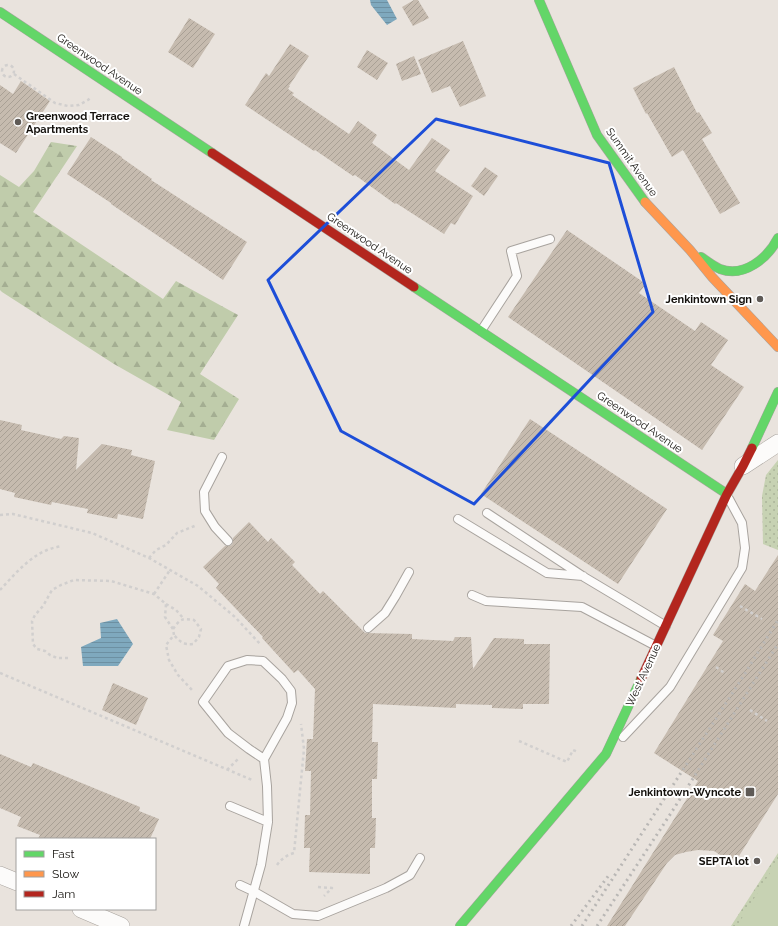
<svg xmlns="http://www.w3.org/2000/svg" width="778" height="926" viewBox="0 0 778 926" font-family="Raleway,sans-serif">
	<defs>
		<pattern id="grass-dots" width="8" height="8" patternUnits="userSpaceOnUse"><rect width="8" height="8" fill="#c7d2b3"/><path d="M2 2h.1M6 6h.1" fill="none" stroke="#aab399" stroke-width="1.8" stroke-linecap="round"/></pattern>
		<pattern id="forest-firs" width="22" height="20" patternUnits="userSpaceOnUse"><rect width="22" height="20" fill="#c0ccab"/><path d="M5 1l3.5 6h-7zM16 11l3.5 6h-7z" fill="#a4ae92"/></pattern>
		<pattern id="water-rules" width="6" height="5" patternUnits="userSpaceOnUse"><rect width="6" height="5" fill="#7fa9be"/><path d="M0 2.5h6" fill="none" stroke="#6d90a2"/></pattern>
		<pattern id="building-hatch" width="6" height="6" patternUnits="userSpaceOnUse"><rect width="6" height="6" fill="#c6bbaf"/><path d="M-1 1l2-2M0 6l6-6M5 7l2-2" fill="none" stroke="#a9a095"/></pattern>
	</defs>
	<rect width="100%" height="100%" fill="#e9e3dd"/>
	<path fill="url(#grass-dots)" d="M778,460V550L763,544L762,496L766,475Z
		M778,853V926H731Z"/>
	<path fill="url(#forest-firs)" d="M51,142L77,146L33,212L163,299L176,281L238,315L200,374L239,399L214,440L167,430L181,402L114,364L2,292L0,290V175L19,187L34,171Z"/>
	<path fill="#c7d2b3" d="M778,860V926H737Z"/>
	<path fill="url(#water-rules)" d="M370,0H387L397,19L387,25L371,5Z
		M117,619L133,644L118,666H83L81,647L101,638L100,623Z"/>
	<path fill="url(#building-hatch)" d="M414,0H418L429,18L413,26L402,7Z
		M189,18L215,34L193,68L168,52Z
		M463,41L486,96L460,107L450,86L432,93L418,60Z
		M290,44L309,56L289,86H290L288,89L294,93L292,95L349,134L358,121L377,135L372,143L409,170L432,138L450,150L435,171L473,196L455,225L451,223L444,234L396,203L395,204L355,175L353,176L315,150L314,151L245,105L266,73L269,76Z
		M367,50L388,63L377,80L357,67Z
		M414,56L421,74L402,81L396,64Z
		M674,67L697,113L699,112L712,133L702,139L740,203L720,214L683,150L672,157L647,113L646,114L633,88Z
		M21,81L50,101L16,153L0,143V85L13,94Z
		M91,137L122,157V158L152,179L151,180L247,242L223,280L111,204V203L67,174Z
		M485,167L498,176L484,196L471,186Z
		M567,230L646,284L639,293L695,331L701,322L728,340L711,365L744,387L702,450L508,317Z
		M530,419L667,509L618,584L481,494Z
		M0,420L22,425L21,430L61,439L64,436L79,438L76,470L102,444L132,450L131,455L155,461L143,519L118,514L117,519L87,513L88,509L52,502L51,505L14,497L15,493L0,489Z
		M249,522L268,542L271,538L295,562L292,565L320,594L323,591L365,633L412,634V639L453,641L455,637H471L473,669L494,638L524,639V644H550L549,704H523V709L492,708V705L456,704V708L373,704L372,742H378L377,779H372V818H376L375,848H370V874L309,872L310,848H304L305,815H310L311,771H305L307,739H313L315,689L298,670L294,673L262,638L263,637L216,588L219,584L203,567L225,546H229L232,545L233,542V538Z
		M778,555V794L734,864L714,851L698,850L686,852L675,855L667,863L625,926H607L698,781L654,753L723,641L713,635L745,584L755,591Z
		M113,683L148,698L136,725L102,710Z
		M0,754L31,767L33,763L140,807L139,811L159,819L150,839H38L40,835L17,826L21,817L0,808Z"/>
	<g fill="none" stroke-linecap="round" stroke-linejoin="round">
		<g stroke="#a8a39e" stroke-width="10">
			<path id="lane" d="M481,331L517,276L511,251L550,239
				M222,457L204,492L205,511L215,527L228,541
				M487,513L584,577L666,626
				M458,519L547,573L583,576
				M472,595L486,601L582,607L656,646
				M368,628L385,613L395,597L409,572
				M623,737L670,687L742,568L745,548L742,523L729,499
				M230,806L268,822
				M240,885L253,891L293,914L318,916L386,888L410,875L420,858
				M244,926L261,865L268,822L267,786L264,759L287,718L292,703L291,691L282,679L263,661L247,660L228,666L203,702L228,733L249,749L264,759"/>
		</g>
		<g stroke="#a8a39e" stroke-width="18">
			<path id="street" d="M743,466L778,443
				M0,875L17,882
				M81,909L121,926"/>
		</g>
		<g stroke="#a8a39e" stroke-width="10">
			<path id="fast" d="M539,0L597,135L645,202
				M0,12L212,153
				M701,257C707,261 713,266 720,269C744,278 768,258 778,238
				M414,287L727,494
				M752,448L778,392
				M460,926L606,754L641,679"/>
		</g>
		<g stroke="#a8a39e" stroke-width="10">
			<path id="slow" d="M645,202L690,250L712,277L778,347"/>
		</g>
		<g stroke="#a8a39e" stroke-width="10">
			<path id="jam" d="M212,153L414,287
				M641,679L727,494L743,466L752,448"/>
		</g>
		<path stroke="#d1cfce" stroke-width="2.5" stroke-dasharray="3 3" stroke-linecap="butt" d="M2 71a6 6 0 1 1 12 0a6 6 0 1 1-12 0Z
			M14,74L55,103L68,106L79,105L88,100L91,97
			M0,515L13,514L92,533L149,558L198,586L235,617L261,645
			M149,558L156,550L166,545L177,533L197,525
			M0,590C14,575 28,558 47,550C52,548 57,547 62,546
			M154,594L170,570
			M166,604L176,610L184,619
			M740,606L762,619
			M173,629C180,619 182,618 194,620L201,629L199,637L193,644C184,645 180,642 174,635
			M68,658H57L50,655L45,651L37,649L33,644L32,621L35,615L43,606L52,590L61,585L74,580L111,581L154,594L166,604L165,617L173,629L174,635L166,645L169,660L178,675L193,691
			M716,667L726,674
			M0,673L252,780
			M750,710L767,721
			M519,741L567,762L573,750L578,752
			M227,770L238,759
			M277,865C281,859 287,855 294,853L304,749L301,724
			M318,887L332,888L324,896"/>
		<use href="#lane" stroke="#fcfbfa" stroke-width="8"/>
		<use href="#street" stroke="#fcfbfa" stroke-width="17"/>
		<use href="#fast" stroke="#63d668" stroke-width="9"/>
		<use href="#slow" stroke="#ff974d" stroke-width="9"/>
		<use href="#jam" stroke="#b3261e" stroke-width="9"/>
		<path stroke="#b9b7b5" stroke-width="3" stroke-dasharray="2 4" stroke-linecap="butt" d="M571,926L609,875
			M582,926L739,683L778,620
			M597,926L673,810L778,644"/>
	</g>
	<path fill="none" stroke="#1d4ed8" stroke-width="3" stroke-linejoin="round" d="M436,119L609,163L653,312L474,504L341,431L268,280Z"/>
	<g fill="#5f5a56" stroke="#fff" stroke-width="1.5">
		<circle cx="18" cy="122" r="4"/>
		<circle cx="760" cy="299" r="4"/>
		<rect x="745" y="787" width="10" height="10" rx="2"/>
		<circle cx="757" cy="861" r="4"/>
	</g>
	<g text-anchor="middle" stroke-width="4" stroke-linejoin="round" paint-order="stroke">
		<g font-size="11" fill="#14110d" stroke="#fff">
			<text transform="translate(100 64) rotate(34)" y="4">Greenwood Avenue</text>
			<text transform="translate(632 162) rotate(55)" y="4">Summit Avenue</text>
			<text transform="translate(370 243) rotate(34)" y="4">Greenwood Avenue</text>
			<text transform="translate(640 422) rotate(34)" y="4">Greenwood Avenue</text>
			<text transform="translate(643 675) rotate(-65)" y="4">West Avenue</text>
		</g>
		<g font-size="11" font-weight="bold" fill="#14110d" stroke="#fff" text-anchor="end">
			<text x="26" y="120" text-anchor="start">Greenwood Terrace<tspan x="26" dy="13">Apartments</tspan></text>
			<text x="752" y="303">Jenkintown Sign</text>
			<text x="741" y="796">Jenkintown-Wyncote</text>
			<text x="749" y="865">SEPTA lot</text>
		</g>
	</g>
	<rect x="16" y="838" width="140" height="72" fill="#ffffff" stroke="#a1a09e"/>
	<rect x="24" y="851" width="20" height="6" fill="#63d668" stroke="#a1a09e"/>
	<text x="52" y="858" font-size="12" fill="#14110d">Fast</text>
	<rect x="24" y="871" width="20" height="6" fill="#ff974d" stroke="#a1a09e"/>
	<text x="52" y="878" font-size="12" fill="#14110d">Slow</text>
	<rect x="24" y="891" width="20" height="6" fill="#b3261e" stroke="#a1a09e"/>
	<text x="52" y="898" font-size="12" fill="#14110d">Jam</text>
</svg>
